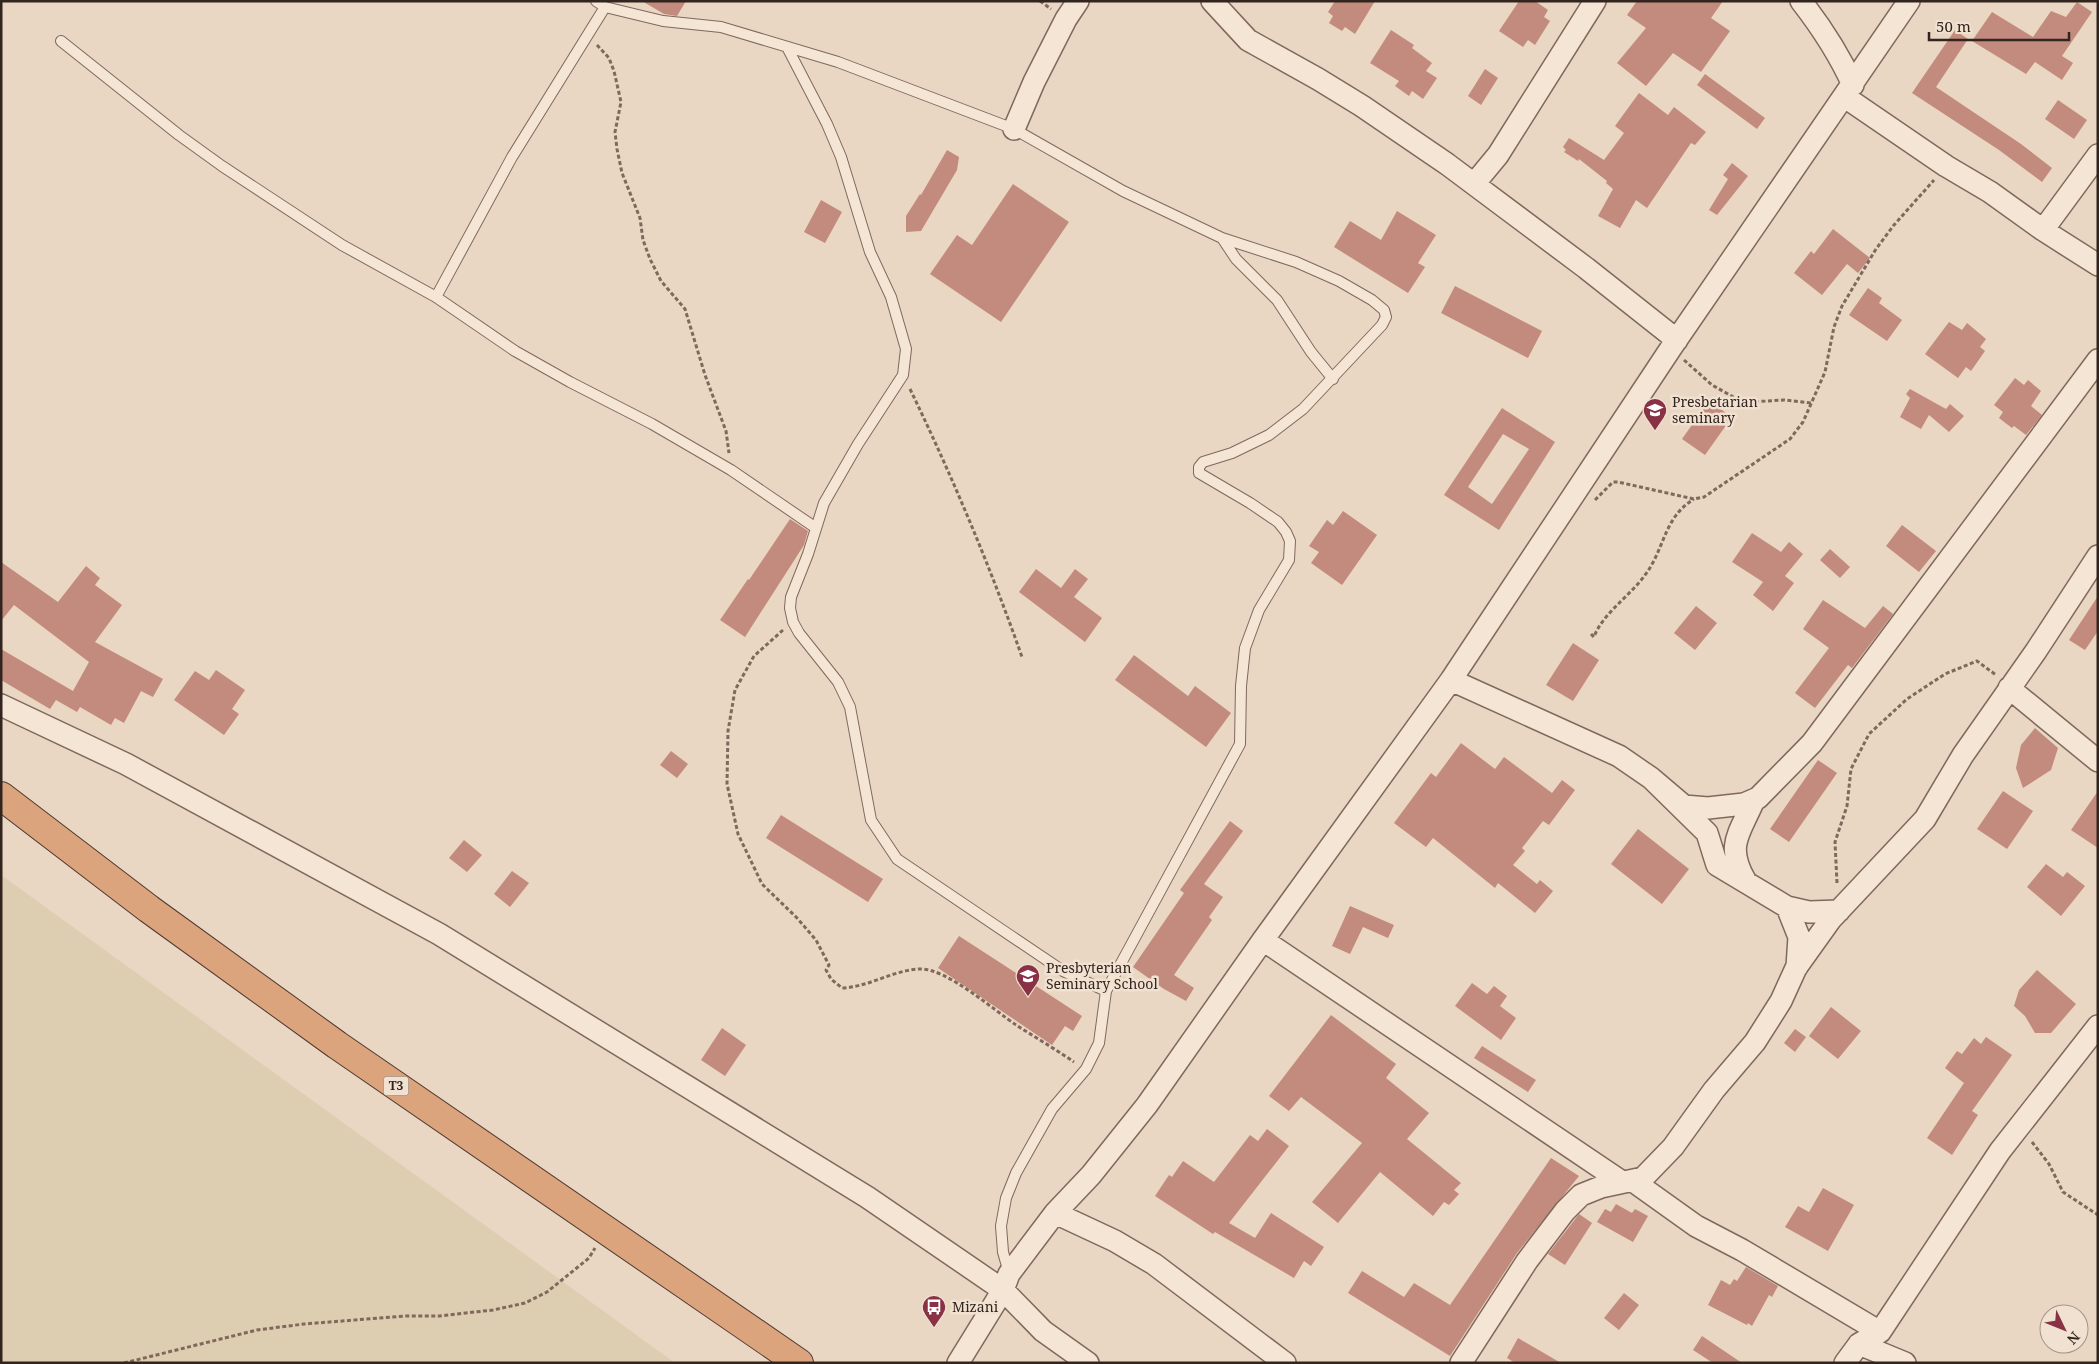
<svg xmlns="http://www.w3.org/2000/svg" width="2099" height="1364" viewBox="0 0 2099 1364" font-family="'Noto Serif',serif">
	<rect width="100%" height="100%" fill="#e9d6c3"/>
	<path fill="#ddcdb1" d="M1,875L675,1363H1Z"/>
	<path fill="#c38b7d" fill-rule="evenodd" d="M642,1H686L677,16L664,14Z
		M1335,1H1375L1355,34L1345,27L1342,31L1329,23L1333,16L1328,12Z
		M1519,1H1535L1548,10L1544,17L1550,21L1535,45L1528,40L1523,47L1499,31Z
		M1637,1H1723L1711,18L1730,31L1701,72L1673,53L1646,86L1617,63L1646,28L1627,15Z
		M2077,2L2092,12L2062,56L2073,63L2062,80L2035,62L2026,74L1972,41L1992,12L2033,37L2051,11L2066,17Z
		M1391,30L1414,45L1412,48L1432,63L1426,71L1437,78L1423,99L1412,91L1409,96L1395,86L1399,81L1370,63Z
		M1955,30L1968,39L1936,87L2021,144L2052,168L2042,182L1999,150L1912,93Z
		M1485,69L1498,78L1481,105L1468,96Z
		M1705,74L1765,118L1757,129L1697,85Z
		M1639,93L1668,115L1674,107L1706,132L1695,145L1691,143L1647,208L1636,200L1620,228L1598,216L1613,189L1606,183L1607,181L1579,159L1578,161L1564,152L1566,150L1563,147L1569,138L1604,160L1624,133L1615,126Z
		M2058,100L2087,120L2074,139L2045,119Z
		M947,150L959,157L957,170L921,231L906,232V216L920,194L921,195Z
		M1732,163L1748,176L1717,215L1709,210L1728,179L1723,175Z
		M1013,184L1069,222L1001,322L930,274L957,235L972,245Z
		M821,200L842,212L825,243L804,232Z
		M1397,211L1436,235L1418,263L1425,267L1408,293L1334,247L1350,221L1381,240Z
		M1833,229L1870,258L1858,273L1847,264L1822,295L1794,273L1811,251L1814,254Z
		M1455,286L1542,331L1528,358L1441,313Z
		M1868,288L1882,298L1879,303L1902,320L1887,341L1849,315Z
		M1949,322L1962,330L1967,323L1986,339L1980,347L1985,351L1971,371L1966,367L1958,378L1925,354Z
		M2015,378L2024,385L2028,380L2041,391L2031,406L2042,415L2026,435L2014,426L2012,428L1999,418L2003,412L1994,405Z
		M1910,389L1946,409L1950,404L1964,416L1949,432L1929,415L1921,429L1900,417L1910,398L1906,394Z
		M1709,401L1732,417L1705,455L1682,439Z
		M1502,408L1555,442L1499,530L1444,495ZM1503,434L1529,449L1492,504L1468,487Z
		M1343,511L1377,535L1342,585L1311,563L1319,552L1309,546L1327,520L1333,525Z
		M790,519L808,531L804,545L745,637L720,620L748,579L749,580Z
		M1902,525L1936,551L1919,572L1886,546Z
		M1752,533L1781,552L1789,542L1803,554L1785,576L1794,583L1773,611L1753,595L1763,582L1732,562Z
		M1830,549L1850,567L1840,578L1820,560Z
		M1,562L58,602L86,566L100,578L95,585L122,605L95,642L163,679L153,697L141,691L124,723L115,718L111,725L80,707L77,712L56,700L50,709L1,680V649L73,691L89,662L14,605L1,621Z
		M1036,569L1061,588L1075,569L1088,579L1074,597L1102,618L1085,642L1019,592Z
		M2098,596V631L2085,650L2069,640Z
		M1823,600L1865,628L1883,606L1893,614L1852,668L1848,665L1815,708L1795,693L1829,648L1803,629Z
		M1696,606L1717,623L1695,650L1674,633Z
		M1573,643L1599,660L1573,701L1546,685Z
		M1134,655L1188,696L1195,686L1231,713L1206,747L1115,680Z
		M216,670L245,690L232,709L239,714L224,735L174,700L195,671L209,680Z
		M2035,728L2058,748L2051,770L2023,788L2016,768L2021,745Z
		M1461,743L1495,769L1504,757L1552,793L1562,780L1575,790L1549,825L1543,821L1522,848L1525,851L1513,865L1537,884L1540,880L1553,891L1535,913L1498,883L1495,888L1433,838L1426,847L1394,823L1431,773L1436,777Z
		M671,751L688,764L677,778L660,765Z
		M1818,760L1837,773L1789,842L1770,829Z
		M2003,791L2033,811L2007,849L1977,829Z
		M2098,791V848L2071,830Z
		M781,815L883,879L868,902L766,838Z
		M1230,821L1243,831L1204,884L1223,897L1209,917L1212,920L1174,975L1194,988L1186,1001L1164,989L1133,967L1184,893L1180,890Z
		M1638,829L1689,869L1662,904L1611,864Z
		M464,840L482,855L467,872L449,858Z
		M2046,864L2063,877L2067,872L2085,886L2061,916L2027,887Z
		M512,871L529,883L510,907L494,894Z
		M1350,906L1394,925L1388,938L1363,927L1350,954L1332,946Z
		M959,936L1082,1016L1073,1031L1065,1026L1052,1045L938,968Z
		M2037,970L2076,1004L2051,1033H2035L2025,1016L2014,1006L2019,990Z
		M1472,983L1487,994L1494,986L1507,996L1500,1006L1516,1018L1501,1040L1455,1006Z
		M1831,1007L1861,1031L1838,1059L1809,1036Z
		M1331,1015L1396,1064L1386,1078L1429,1113L1407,1139L1461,1183L1454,1190L1459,1194L1449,1205L1444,1202L1433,1216L1380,1172L1338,1223L1312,1202L1362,1143L1301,1097L1289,1111L1269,1096Z
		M722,1028L746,1045L725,1076L701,1060Z
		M1795,1029L1806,1037L1795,1052L1784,1043Z
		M1986,1037L2012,1055L1972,1111L1978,1115L1952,1155L1927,1138L1964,1083L1945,1068L1957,1051L1962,1054L1974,1038L1981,1044Z
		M1482,1046L1536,1080L1528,1092L1474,1058Z
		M1267,1129L1289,1146L1229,1223L1255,1238L1271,1213L1324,1247L1311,1266L1304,1261L1294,1278L1215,1232L1213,1234L1155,1196L1169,1175L1172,1177L1183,1161L1214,1182L1250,1135L1258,1141Z
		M1551,1158L1579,1176L1517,1253L1450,1356L1348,1293L1362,1271L1404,1297L1414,1283L1450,1305Z
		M1823,1188L1854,1205L1828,1251L1785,1227L1798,1206L1809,1212Z
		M1616,1204L1632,1213L1635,1209L1648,1216L1633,1242L1597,1222L1605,1209L1611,1212Z
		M1579,1214L1592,1223L1565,1265L1548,1254Z
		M1746,1267L1778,1286L1772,1297L1769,1295L1752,1326L1748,1323L1747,1325L1708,1305L1721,1280L1730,1285L1734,1279L1737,1281Z
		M1624,1293L1639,1305L1619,1330L1604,1318Z
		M1702,1336L1742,1363H1713L1693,1350Z
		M1518,1338L1561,1363H1515L1507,1358Z"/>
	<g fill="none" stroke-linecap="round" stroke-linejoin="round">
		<g stroke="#81685c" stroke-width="12">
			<path id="service" d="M596,1L605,7L663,21L721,27L838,62L1014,129L1123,191L1222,238L1296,262L1339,281L1372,300L1384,310L1386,317L1382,325L1303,409L1269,435L1232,453L1203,462L1199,467V473L1250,503L1278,522L1286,532L1290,541L1289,560L1259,610L1245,648L1241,686L1240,744L1106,991
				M61,41L179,135L222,166L342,245L436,297L515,351L570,382L652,424L731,470L816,528
				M787,47L827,124L841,157L870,252L891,297L906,349L903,375L858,444L824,503L808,554L791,597L790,608L793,622L799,633L838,682L850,707L871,820L897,859L1063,971L1106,991L1099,1043L1086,1069L1052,1109L1016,1173L1006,1198L1001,1226L1003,1252L1009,1273
				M1222,238L1236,259L1277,300L1311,352L1333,379
				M436,297L512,157L605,7"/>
		</g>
		<g stroke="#81685c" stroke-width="24">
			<path id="minor" d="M1212,1L1248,40L1318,79L1362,106L1447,164L1586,268L1677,340
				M1801,1C1822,28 1839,54 1853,85
				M1845,97L1946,166L1990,192L2043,230L2098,265
				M1014,129L1034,82L1066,19L1078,1
				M1474,184L1498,155L1595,1
				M2043,230L2098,155
				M1451,680L1619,756L1651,778L1707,833L1717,865L1787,907L1809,912L1839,911
				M2009,688L2098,761
				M1,705L126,764L439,934L867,1197L1003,1290L1043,1331L1088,1363
				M1651,778L1684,806L1708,808L1744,804L1758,798L1812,743L2098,360
				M1745,880C1725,845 1740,833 1754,800
				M1787,907L1799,937L1797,967
				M1263,940L1622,1182
				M1633,1181L1696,1226L1742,1250L1880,1332
				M1055,1213L1115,1241L1154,1264L1285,1363
				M1859,1344L1905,1363
				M958,1363L1003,1290L1009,1274L1055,1213L1091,1175L1147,1105L1263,940L1451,680L1671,348L1909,1
				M1461,1363L1527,1261L1565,1211L1581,1195L1601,1187L1643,1178L1673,1147L1714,1090L1755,1042L1781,1001L1796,968L1831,919L1925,819L1963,755L2036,651L2098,556
				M1845,1363L1859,1344L1880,1332L2000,1151L2098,1026"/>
		</g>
		<g stroke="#4f3830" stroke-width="30">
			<path id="trunk" d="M1,796L149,909L337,1045L799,1363"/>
		</g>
		<path stroke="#81685c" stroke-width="3" stroke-dasharray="4 2.5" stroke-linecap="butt" d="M1040,1L1051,9
			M597,45L609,58L614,71L621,102L615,132L617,149L622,173L640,218L643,240L650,259L661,281L685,309L705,375L726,431L729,453
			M1684,360L1712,385L1737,399L1751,402L1784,400L1812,403
			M910,389C952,476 990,566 1022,657
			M1595,500L1613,482H1618L1694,499L1704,497L1790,439L1803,422L1825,372L1834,327L1842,306L1876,249L1894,225L1934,180
			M783,630L754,656L735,690L728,731L727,784L738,834L762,884L797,918L816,940L829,965L826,970L831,979L842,988C869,987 893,970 920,969C946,968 994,1010 1016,1025C1035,1037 1055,1049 1074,1062
			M1591,634L1594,637C1602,614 1631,595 1645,575C1665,549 1663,518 1694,499
			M1837,883L1835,842L1847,806L1851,769L1869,734L1907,699L1945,674L1977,661L1996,675
			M2032,1142L2049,1164L2063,1192L2098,1215
			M124,1363L257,1330L304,1324L406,1316H439L493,1310L525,1303L547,1292L589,1258L595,1248"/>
		<use href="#service" stroke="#f4e5d5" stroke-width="10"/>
		<use href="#minor" stroke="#f4e5d5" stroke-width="21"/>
		<use href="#trunk" stroke="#dca47d" stroke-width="28"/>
	</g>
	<defs>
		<g id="school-pin" transform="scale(1.25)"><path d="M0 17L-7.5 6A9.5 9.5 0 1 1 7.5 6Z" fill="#893245" stroke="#f1e1d1"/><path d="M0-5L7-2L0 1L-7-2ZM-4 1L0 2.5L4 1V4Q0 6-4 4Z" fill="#fff"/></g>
		<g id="bus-pin" transform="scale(1.25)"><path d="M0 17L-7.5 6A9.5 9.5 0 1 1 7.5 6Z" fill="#893245" stroke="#f1e1d1"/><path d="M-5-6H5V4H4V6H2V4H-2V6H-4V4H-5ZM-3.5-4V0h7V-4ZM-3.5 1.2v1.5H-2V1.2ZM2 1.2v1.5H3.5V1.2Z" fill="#fff"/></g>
	</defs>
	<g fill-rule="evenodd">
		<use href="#school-pin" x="1655" y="410"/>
		<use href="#school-pin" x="1028" y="976"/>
		<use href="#bus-pin" x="934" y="1307"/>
	</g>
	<g text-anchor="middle" stroke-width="5" stroke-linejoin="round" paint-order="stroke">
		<rect fill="#f1e1d1" stroke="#6b5d54" stroke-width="1" x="383.5" y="1076.5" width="25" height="19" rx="4"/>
		<g font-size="12" font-weight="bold" fill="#32241e">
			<text x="396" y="1090">T3</text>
		</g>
		<g font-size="14" fill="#32241e" stroke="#f1e1d1" text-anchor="start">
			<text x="1672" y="407">Presbetarian<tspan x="1672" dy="16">seminary</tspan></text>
			<text x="1046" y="973">Presbyterian<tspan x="1046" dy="16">Seminary School</tspan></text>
			<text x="952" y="1312">Mizani</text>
		</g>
	</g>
	<rect width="2099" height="1364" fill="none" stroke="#32241e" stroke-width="5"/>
	<g transform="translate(2064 1329) rotate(133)"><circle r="24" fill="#f1e1d1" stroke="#a59589"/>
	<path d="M0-4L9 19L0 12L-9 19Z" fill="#893245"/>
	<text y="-8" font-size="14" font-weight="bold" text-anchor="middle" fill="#32241e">N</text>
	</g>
	<path d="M1929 32v8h140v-8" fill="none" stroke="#32241e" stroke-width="2.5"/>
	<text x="1936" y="32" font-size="15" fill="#32241e" stroke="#f1e1d1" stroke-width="4" paint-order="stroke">50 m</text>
</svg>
